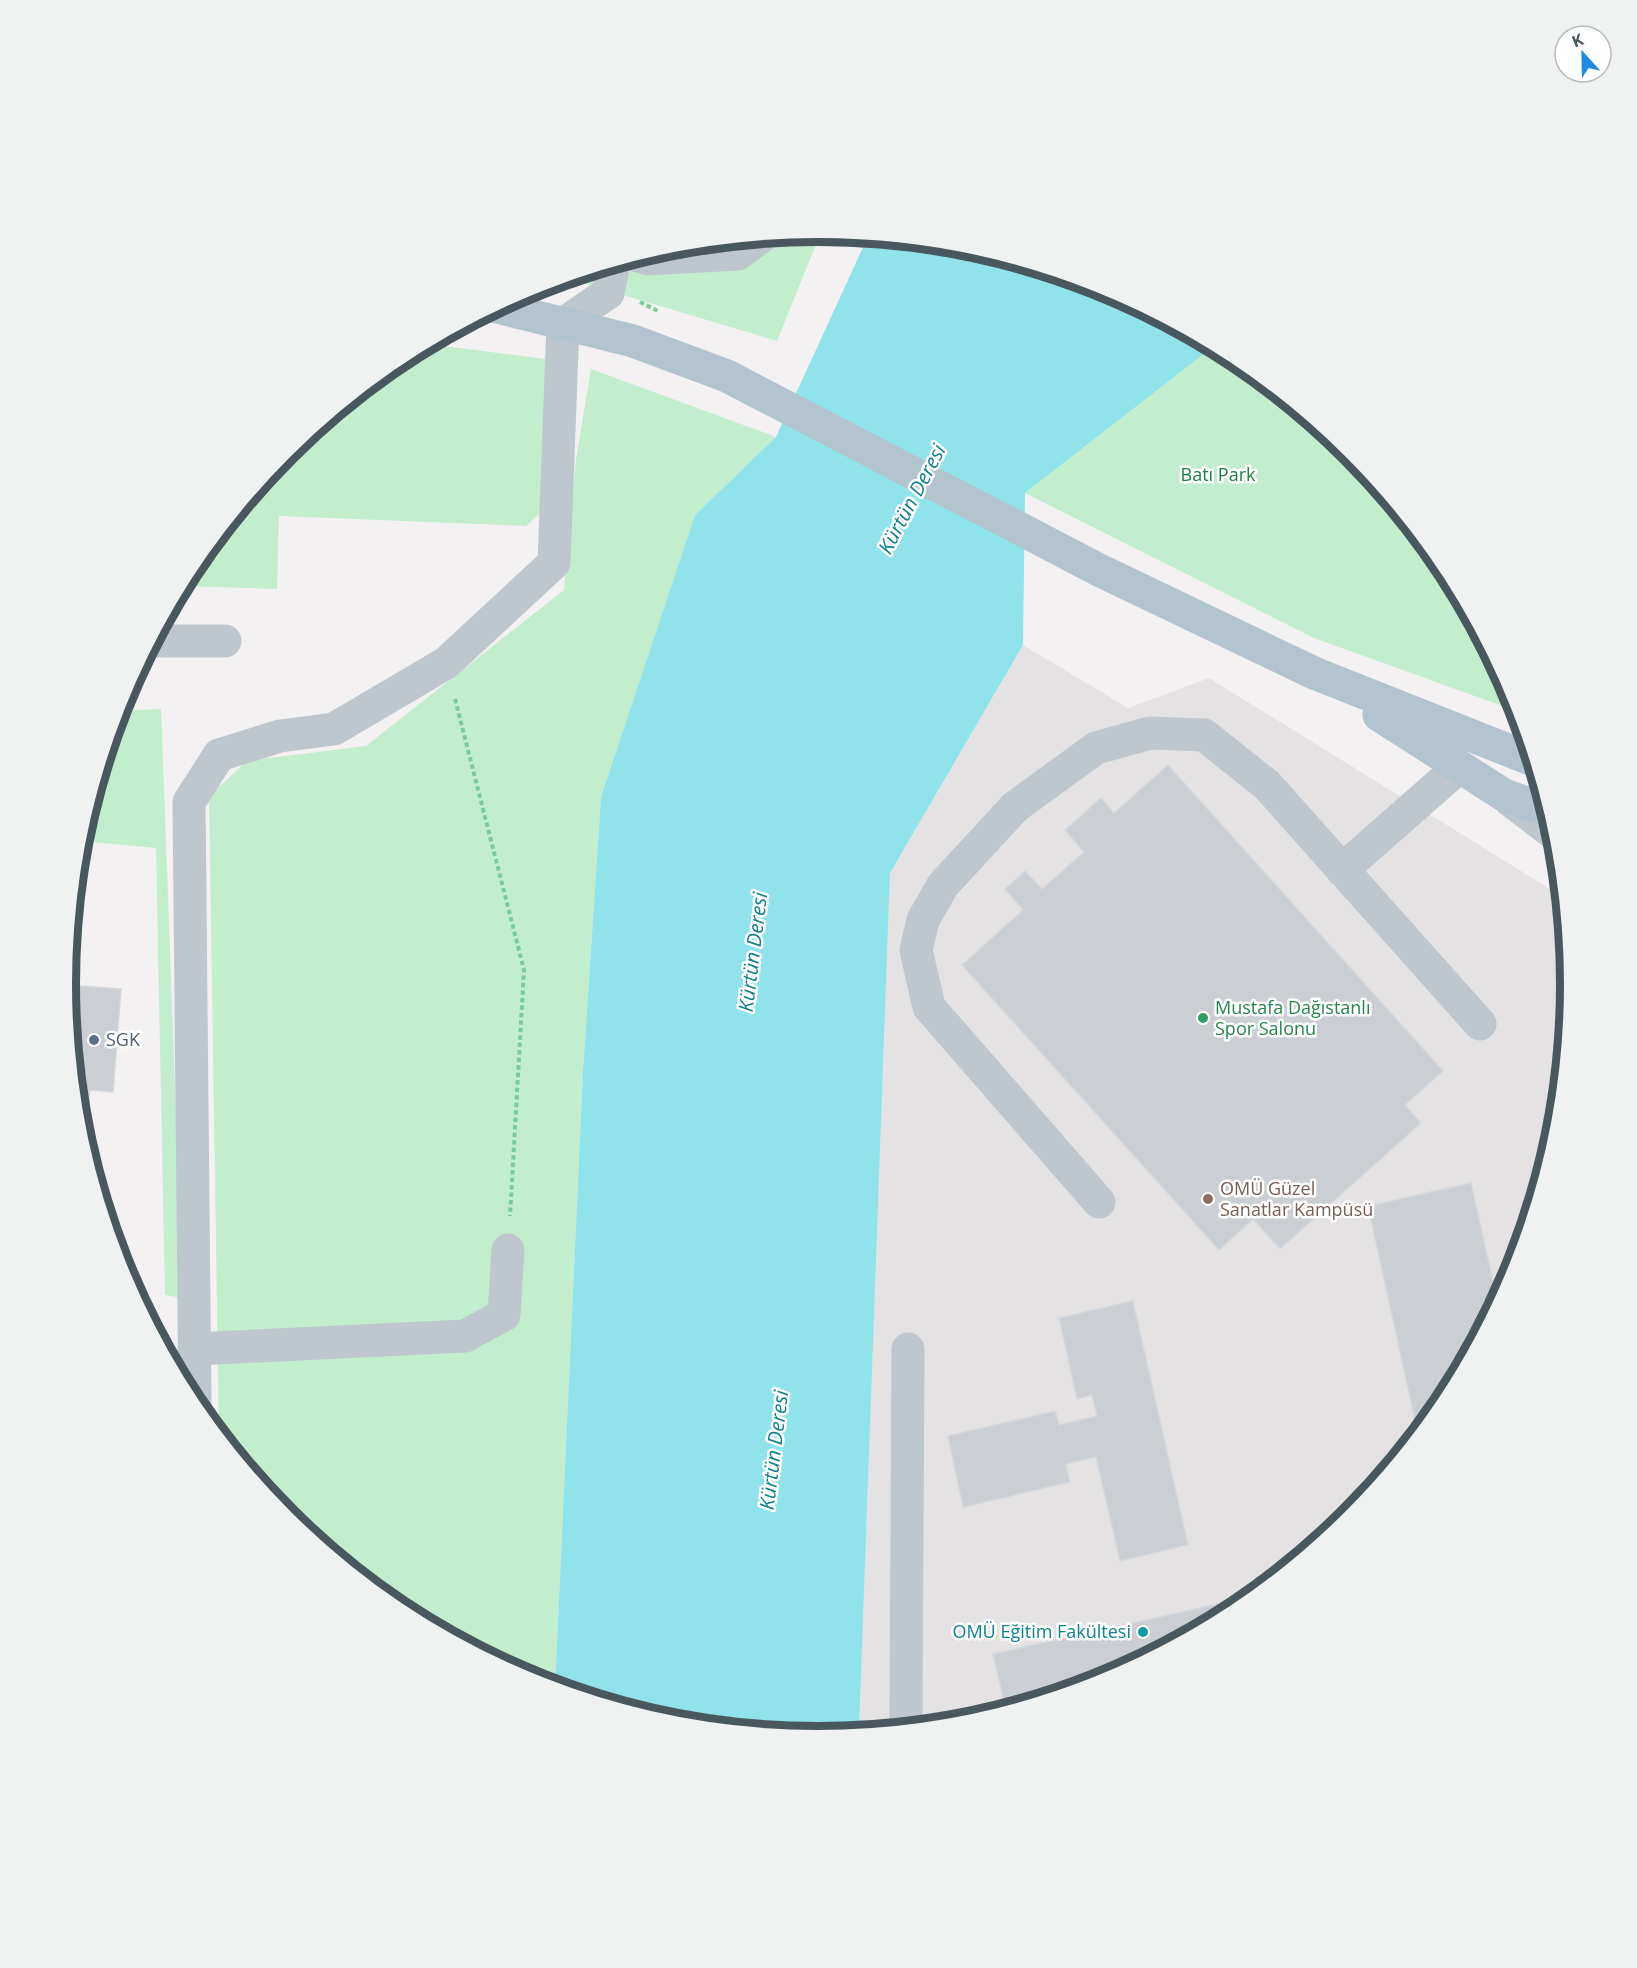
<svg xmlns="http://www.w3.org/2000/svg" width="1637" height="1968" viewBox="0 0 1637 1968" font-family="'Open Sans',sans-serif">
	<rect width="100%" height="100%" fill="#f3f1f1"/>
	<path fill="#e4e2e3" d="M1023,645L1128,708L1209,678L1552,890L1562,892L1571,984L1556,1131L1514,1272L1444,1402L1350,1516L1236,1610L1106,1679L965,1722L859,1732L890,873Z"/>
	<path fill="#c2eecd" d="M821,232L777,341L566,278L672,246Z
		M428,344L545,359L547,507L526,526L279,516L277,589L182,586L193,566L287,452L401,358Z
		M1214,346L1237,359L1351,452L1444,566L1514,696L1519,712L1314,638L1025,493Z
		M591,369L776,437L695,515L601,797L583,1071L555,1687L530,1679L400,1609L286,1516L219,1434L209,796L247,761L366,746L564,590L576,460Z
		M161,709L183,1298L165,1295L156,848L80,841L119,711Z"/>
	<path fill="#90e3ea" d="M868,236L966,246L1107,289L1214,346L1025,493L1023,645L890,873L859,1732L818,1736L671,1722L555,1687L583,1071L601,797L695,515L776,437Z"/>
	<path fill="#f3f1f1" d="M865,236H868L813,356L810,355Z"/>
	<path fill="#cbcfd3" stroke="#d5d8dc" stroke-width="1.5" d="M1168,765L1443,1071L1405,1105L1421,1123L1280,1249L1253,1219L1219,1250L962,965L1023,910L1005,889L1025,871L1042,889L1084,852L1065,830L1101,798L1114,813Z
		M66,985L121,989L113,1092L90,1090L86,1148L80,1130Z
		M1471,1183L1495,1290L1506,1287L1444,1402L1418,1434L1368,1206Z
		M1133,1301L1188,1545L1120,1561L1096,1457L1066,1464L1070,1482L963,1507L948,1436L1055,1411L1059,1425L1097,1416L1092,1395L1077,1399L1059,1318Z
		M1254,1596L1236,1610L1106,1679L1015,1707L1005,1706L993,1654Z"/>
	<g fill="none" stroke-linecap="round" stroke-linejoin="round">
		<path stroke="#7bcc99" stroke-width="4" stroke-dasharray="4.5 3" stroke-linecap="butt" d="M640,302L660,312
			M455,699L524,970L510,1216"/>
		<path stroke="#bdc7cd" stroke-width="33" d="M638,256L648,259L738,254L761,237
			M153,641H225
			M1510,800L1556,835
			M1342,870L1459,767
			M1099,1202L929,1007L916,950L923,920L943,885L1015,807L1096,748L1150,733L1204,735L1267,785L1480,1024
			M194,1349L465,1336L504,1315L508,1250
			M195,1404L189,802L219,755L280,736L334,729L446,663L554,563L563,324L608,293L614,263
			M906,1728L908,1349"/>
		<path stroke="#b2c4ce" stroke-width="33" d="M497,307L633,341L727,376L1099,570L1314,673L1533,760
			M1379,715L1504,795L1549,811"/>
	</g>
	<circle fill="#2e9e5b" stroke="#fff" stroke-width="2" cx="1203" cy="1018" r="6"/>
	<circle fill="#5c6f8a" stroke="#fff" stroke-width="2" cx="94" cy="1040" r="6"/>
	<circle fill="#8d6e63" stroke="#fff" stroke-width="2" cx="1208" cy="1199" r="6"/>
	<circle fill="#0f9aa8" stroke="#fff" stroke-width="2" cx="1143" cy="1632" r="6"/>
	<g text-anchor="middle" stroke-width="5" stroke-linejoin="round" paint-order="stroke">
		<g font-size="18" fill="#1b7f40" stroke="#fff">
			<text x="1218" y="481">Batı Park</text>
		</g>
		<g font-size="18" fill="#27864d" stroke="#fff" text-anchor="start">
			<text x="1215" y="1014">Mustafa Dağıstanlı<tspan x="1215" dy="21">Spor Salonu</tspan></text>
		</g>
		<g font-size="18" fill="#4e5e75" stroke="#fff" text-anchor="start">
			<text x="106" y="1046">SGK</text>
		</g>
		<g font-size="18" fill="#785e54" stroke="#fff" text-anchor="start">
			<text x="1220" y="1195">OMÜ Güzel<tspan x="1220" dy="21">Sanatlar Kampüsü</tspan></text>
		</g>
		<g font-size="18" fill="#0d838f" stroke="#fff" text-anchor="end">
			<text x="1131" y="1638">OMÜ Eğitim Fakültesi</text>
		</g>
		<g font-size="20" font-style="italic" fill="#11818b" stroke="#fff">
			<text transform="translate(912 499) rotate(-62)" y="7">Kürtün Deresi</text>
			<text transform="translate(753 952) rotate(-83)" y="7">Kürtün Deresi</text>
			<text transform="translate(774 1450) rotate(-83)" y="7">Kürtün Deresi</text>
		</g>
	</g>
	<path d="M0 0H1637V1968H0ZM76 984a742 742 0 1 1 1484 0a742 742 0 1 1-1484 0Z" fill="#f0f2f2" fill-rule="evenodd"/>
	<path fill="none" stroke="#49575e" stroke-width="8" d="M76 984a742 742 0 1 1 1484 0a742 742 0 1 1-1484 0Z"/>
	<g transform="translate(1583 54) rotate(338)"><circle r="28" fill="#ffffff" stroke="#b6bcbf" stroke-width="1.5"/>
	<path d="M0-4.5L10 22L0 15L-10 22Z" fill="#1f8bdf"/>
	<text y="-9" font-size="16" font-weight="bold" text-anchor="middle" fill="#49575e">K</text>
	</g>
</svg>
